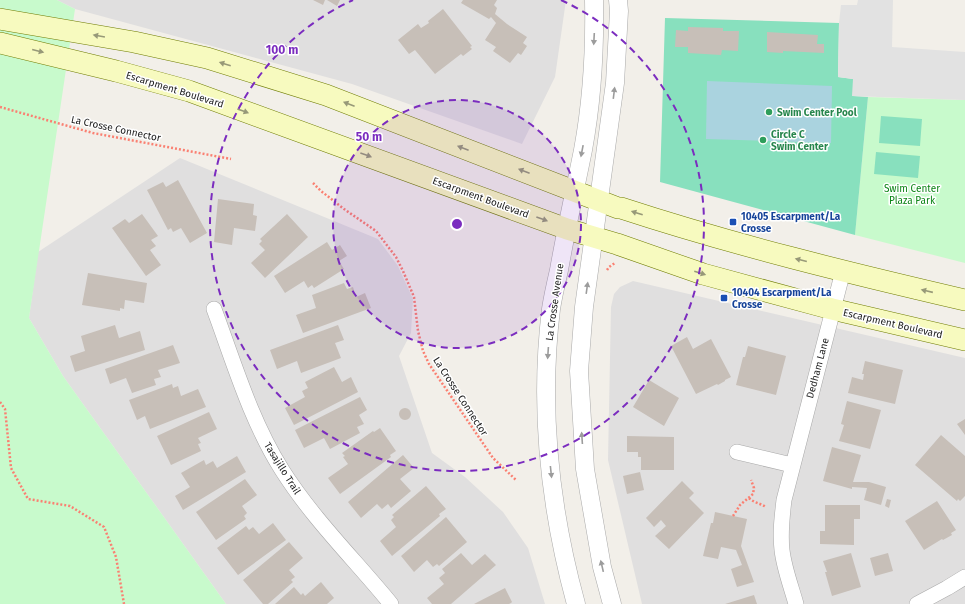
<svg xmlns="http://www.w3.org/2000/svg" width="965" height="604" viewBox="0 0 965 604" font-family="'Fira Sans',sans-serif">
	<rect width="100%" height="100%" fill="#f2efe9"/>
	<path fill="#e0dfdf" d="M57,0H566L555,77L522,144L352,84L75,9Z
		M180,158L378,239L398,266L413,299L411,333L399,356L432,453L465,477L503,512L528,548L545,604H226L63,376L29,318L38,252Z
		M633,281L965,358V604H642L608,460L611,307L614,294L620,287Z"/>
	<path fill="#c8facc" d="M0,0H57L75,9L29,318L63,376L226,604H0Z
		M868,97L965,100V263L855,235Z"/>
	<path fill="#88e0be" d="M665,18L839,23L838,77L853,79V96L868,97L855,235L660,182Z
		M881,116L922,119L920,146L879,143Z
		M876,152L920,156L918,178L874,174Z"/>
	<path fill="#e2e2e2" d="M858,0H893L892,47L965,52V100L852,96L853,79L838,77L839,23L841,5H857Z"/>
	<path fill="#aad3df" d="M707,81L832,86L831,143L706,139Z"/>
	<path fill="#c7bfb8" d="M313,0H325L323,5Z
		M327,0H340L337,6Z
		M463,0H497L494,5L497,8L495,14L507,24L527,37L523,43L527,46L521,55L518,53L510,63L493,51L496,47L485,40L496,23L491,17L489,19L461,3Z
		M443,9L472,46L470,47L472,49L463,56L461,54L435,74L415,50L409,54L398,40L418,24L421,28L429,23L428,21Z
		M688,27L723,28V31H739L738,51L722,50L721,55L688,53V47H675L676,30L688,31Z
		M767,32L818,35L817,44H824V53L783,51V53L767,52Z
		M178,180L207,233L190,243L181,228L173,232L171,228L168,230L147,190L163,182L166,187Z
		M218,199L254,204L253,215L257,216L255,231L234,228L232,245L214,242Z
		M142,214L158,236L151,240L156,246L150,250L161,265L146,276L112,228L125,219L129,223Z
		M287,214L308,237L265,278L251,263L265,250L259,244L262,241L260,239Z
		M327,242L332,250L340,245L347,256L339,261L344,269L314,288L312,285L308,288L304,281L285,293L274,276Z
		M88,273L147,283L144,303L125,300L124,309L120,308V311L82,305Z
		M344,283L347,289L353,287L356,297L365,293L371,308L303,333L296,315L316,308L312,295Z
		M115,325L119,338L140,331L145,350L75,372L70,356L85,351L81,336Z
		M338,325L344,340L335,343L341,358L301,373L297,361L277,369L270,350Z
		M687,337L693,349L711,339L731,377L725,380V381L718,385L717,384L696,394L671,346Z
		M173,345L180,363L158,370L161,377L154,379L156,385L132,393L126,378L110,384L105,369Z
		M748,346L786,356L776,395L736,385L743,357H745Z
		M865,361L903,370L895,404L848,393L852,377L863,380L864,374H862Z
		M334,367L342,382L351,377L358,392L294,425L285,408L305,397L302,391L308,388L305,382Z
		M649,380L679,398L664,426L633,407Z
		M172,384L173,388L178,386L181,396L198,389L206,407L150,429L145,416L137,420L129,400Z
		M360,397L367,410L359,415L364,424L357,427L360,433L330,449L324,438L304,448L295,430Z
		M847,401L881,410L870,449L839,441L844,425L841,424Z
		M399 414a6 6 0 1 1 12 0a6 6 0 1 1-12 0Z
		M209,412L217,429L198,438L201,443L198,444L201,451L171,465L157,436Z
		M965,419V435L957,424Z
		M380,428L396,451L390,455L391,457L340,494L328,478L348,464L343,457L345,456L342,453L373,431L374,432Z
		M941,435L965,456V496L960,501L958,499L957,501L915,465Z
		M627,436L674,437V470H641V457H638V452H627Z
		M832,447L861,455L853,482H869L886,487L881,505L864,500L867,488L852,487V489L823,481Z
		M403,455L414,468L400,479L411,491L391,508L388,504L382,509L377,504L361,518L348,502Z
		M237,456L246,472L183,510L175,496L190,487L181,473L204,460L206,465L213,461L217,468Z
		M640,472L644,490L627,494L623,476Z
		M245,479L257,495L242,506L247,513L244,516L246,519L216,540L196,512Z
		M682,481L694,493L689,498L704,513L669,549L655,536L666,526L661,520L654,527L646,518Z
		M426,486L446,509L439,514L440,516L392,556L380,541L396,527L391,520L394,517L392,515Z
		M887,499L891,500L889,508L885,506Z
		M937,501L956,530L951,533L952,535L943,540L942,539L924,550L905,521Z
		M825,505H860V519H854V545L820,544V531H825Z
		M715,512L747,519L741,546L754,582L737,587L731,569L742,565L736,550L721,547L718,559L703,556L711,523H713Z
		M446,517L467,542L439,566L437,564L433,567L427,560L414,572L401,556Z
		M273,523L286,540L238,575L217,548L246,526L249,530L253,527L259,534Z
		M289,542L303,558L289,570L295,577L291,580L293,582L268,604H263L243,580Z
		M461,553L472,565L485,554L496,565L451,604H432L427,598L444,584L439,578L445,573L442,569Z
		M851,553L861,587L832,596L825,572H827L823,561Z
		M888,553L893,571L875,576L870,558Z
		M321,582L334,598L327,604H275L294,587L301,595L303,593L305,596Z
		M505,588L512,602L511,603L509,604H474Z
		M754,595L757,604H725Z"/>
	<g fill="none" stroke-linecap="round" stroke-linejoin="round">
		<g stroke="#a9a9a9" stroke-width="16">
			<path id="minor" d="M214,309C234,363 251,421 282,470C313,519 355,560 391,604
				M737,452L792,465
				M796,604C791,586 784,568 782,550C780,533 782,517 784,500L843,271
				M917,604L947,588L965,577"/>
		</g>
		<g stroke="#a9a9a9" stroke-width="19">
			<path id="tertiary" d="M576,604C550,509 539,408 551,309C553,296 556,283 559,270C566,230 575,190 583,150C592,101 595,50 594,0
				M612,604L602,567L585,469L579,371L584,307L615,83L619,11L618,0"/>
		</g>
		<g stroke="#707d05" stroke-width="22">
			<path id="secondary" d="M0,19L134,42L207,58L326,95L618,208H621C734,245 849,273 965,300
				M0,43L116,71L189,91L567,229L617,244L703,274L832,309L965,340"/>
		</g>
		<path stroke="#fa8072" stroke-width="2.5" stroke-dasharray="2 2" stroke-linecap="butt" d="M0,107L93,133L231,159
			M313,183L321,191L344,209L376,231L396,257L403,271L414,297L418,331L423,351L429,364L493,458L516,480
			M607,270L609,267L615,263
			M0,402L5,409L11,468L28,499L70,506L104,527L116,557L124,604
			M749,498C754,503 760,503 766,507
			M733,516L740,505L753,494L754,488L751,480"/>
		<use href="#minor" stroke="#fff" stroke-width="15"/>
		<use href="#tertiary" stroke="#fff" stroke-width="18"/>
		<use href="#secondary" stroke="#f7fabf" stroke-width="21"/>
	</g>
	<defs><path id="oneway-solid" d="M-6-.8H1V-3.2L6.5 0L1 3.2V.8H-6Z"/></defs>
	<g fill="#979978">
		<use href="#oneway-solid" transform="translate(99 36) rotate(-170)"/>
		<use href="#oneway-solid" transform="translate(38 51) rotate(14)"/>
		<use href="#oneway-solid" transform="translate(225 64) rotate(-163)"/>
		<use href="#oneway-solid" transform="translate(349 104) rotate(-159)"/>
		<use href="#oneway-solid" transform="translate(243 111) rotate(20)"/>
		<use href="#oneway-solid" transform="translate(463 148) rotate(-159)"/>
		<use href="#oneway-solid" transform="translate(366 155) rotate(20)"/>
		<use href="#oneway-solid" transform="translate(524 171) rotate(-159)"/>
		<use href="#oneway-solid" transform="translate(637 213) rotate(-162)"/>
		<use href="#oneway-solid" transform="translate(542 219) rotate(20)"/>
		<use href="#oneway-solid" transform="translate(801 260) rotate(-166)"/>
		<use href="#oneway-solid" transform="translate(700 273) rotate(17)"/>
		<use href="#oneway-solid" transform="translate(927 291) rotate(-167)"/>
	</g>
	<g fill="#9c9c9c">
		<use href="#oneway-solid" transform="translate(594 39) rotate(93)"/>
		<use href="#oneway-solid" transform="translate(614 93) rotate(-83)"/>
		<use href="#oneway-solid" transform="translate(582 151) rotate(101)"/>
		<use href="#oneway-solid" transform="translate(587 288) rotate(-82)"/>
		<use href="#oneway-solid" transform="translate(548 353) rotate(94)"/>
		<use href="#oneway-solid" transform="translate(582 438) rotate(-94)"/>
		<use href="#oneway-solid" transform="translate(551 472) rotate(84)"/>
		<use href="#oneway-solid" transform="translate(602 566) rotate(-103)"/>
	</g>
	<circle cx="457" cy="224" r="124" fill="#7b2cbf" fill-opacity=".12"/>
	<g fill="none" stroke="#7b2cbf" stroke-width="2" stroke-dasharray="7 5">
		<circle cx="457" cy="224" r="124"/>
		<path d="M561 0A247 247 0 1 1 353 0"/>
	</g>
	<g fill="#2e9e5b" stroke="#fff" stroke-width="1.5">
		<circle cx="769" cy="112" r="4"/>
		<circle cx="763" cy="140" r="4"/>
	</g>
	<g fill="#1a4fb4" stroke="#fff" stroke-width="1.5">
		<rect x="729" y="218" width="8" height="8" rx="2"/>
		<rect x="720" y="294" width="8" height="8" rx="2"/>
	</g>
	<g text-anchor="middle" stroke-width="3" stroke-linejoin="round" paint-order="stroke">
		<g font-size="10" fill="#222" stroke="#fff">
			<text transform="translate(175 89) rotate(17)" y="4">Escarpment Boulevard</text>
			<text transform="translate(116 128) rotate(12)" y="4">La Crosse Connector</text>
			<text transform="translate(481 197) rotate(20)" y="4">Escarpment Boulevard</text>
			<text transform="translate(554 302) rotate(-82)" y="4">La Crosse Avenue</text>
			<text transform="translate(893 323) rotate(13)" y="4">Escarpment Boulevard</text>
			<text transform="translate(817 368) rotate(-75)" y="4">Dedham Lane</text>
			<text transform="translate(461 396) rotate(57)" y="4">La Crosse Connector</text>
			<text transform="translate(283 468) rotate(58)" y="4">Tasajillo Trail</text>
		</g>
		<g font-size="10" font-weight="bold" fill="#27864d" stroke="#fff" text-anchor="start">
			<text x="777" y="116">Swim Center Pool</text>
			<text x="771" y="138">Circle C<tspan x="771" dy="12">Swim Center</tspan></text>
		</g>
		<g font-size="10" fill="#0c8416" stroke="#fff">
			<text x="912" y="192">Swim Center<tspan x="912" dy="12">Plaza Park</tspan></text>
		</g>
		<g font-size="10" font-weight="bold" fill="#164399" stroke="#fff" text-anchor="start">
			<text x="741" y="220">10405 Escarpment/La<tspan x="741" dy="12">Crosse</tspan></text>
			<text x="732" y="296">10404 Escarpment/La<tspan x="732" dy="12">Crosse</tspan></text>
		</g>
	</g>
	<circle cx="457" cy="224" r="6" fill="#7b2cbf" stroke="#fff" stroke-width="2"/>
	<g font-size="12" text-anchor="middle" font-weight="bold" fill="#7b2cbf" stroke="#fff" stroke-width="3" stroke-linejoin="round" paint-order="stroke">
		<text x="282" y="54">100 m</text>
		<text x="369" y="141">50 m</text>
	</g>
</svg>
